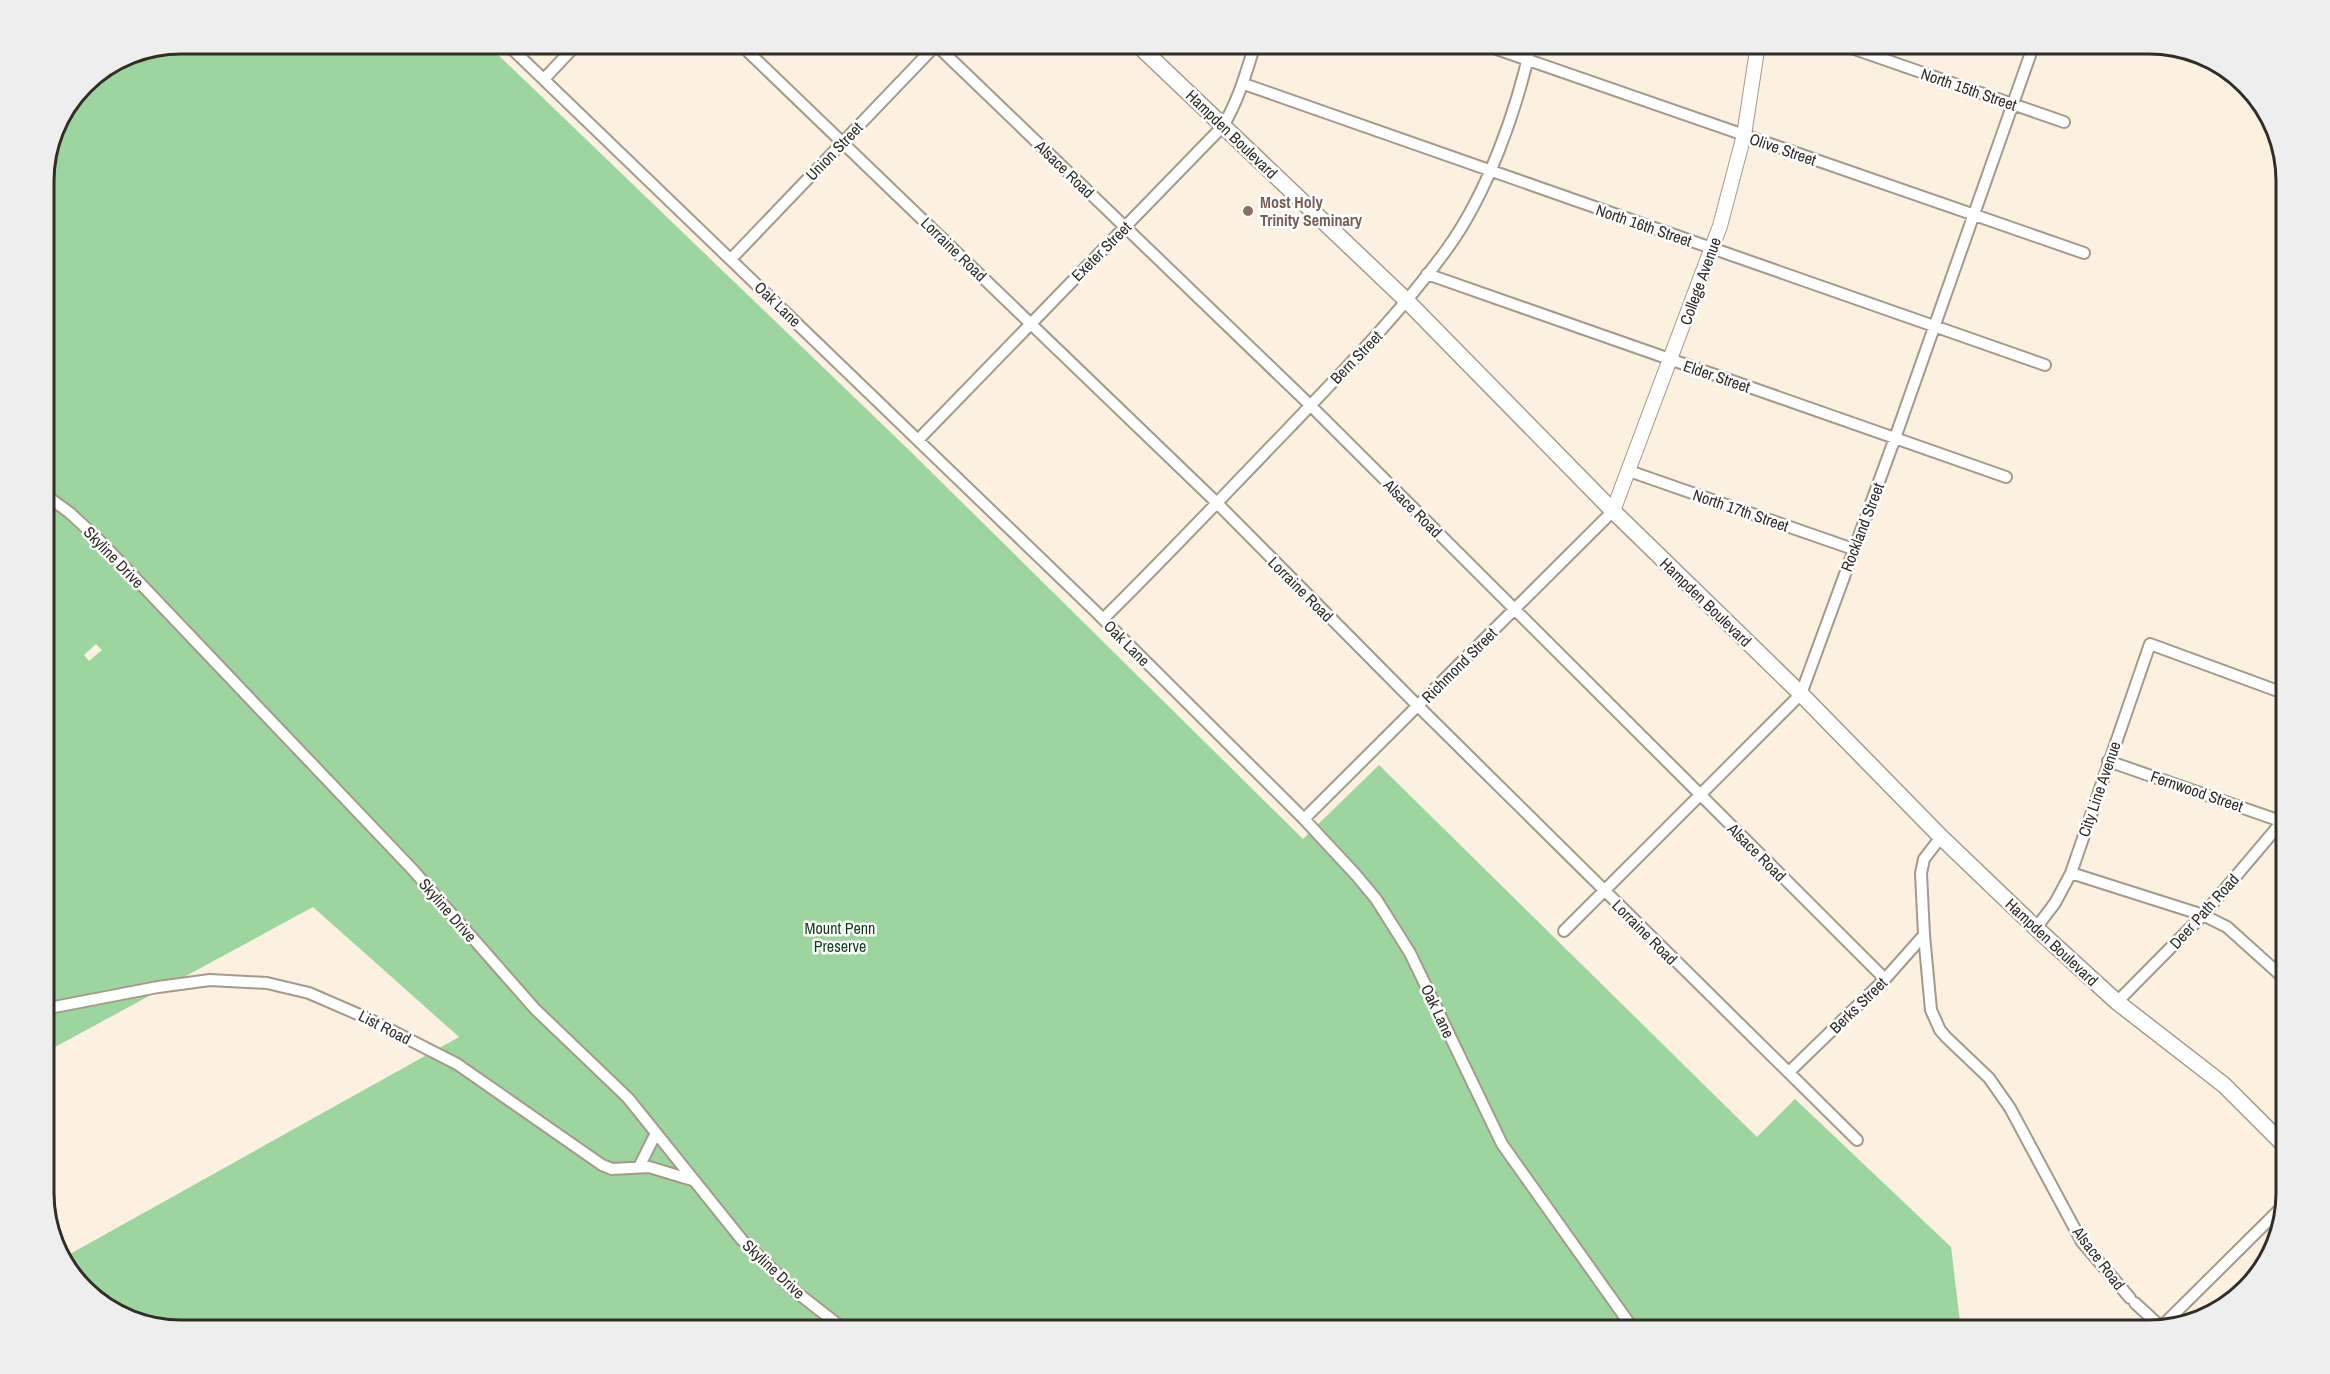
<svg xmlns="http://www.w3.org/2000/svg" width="2330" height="1374" viewBox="0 0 2330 1374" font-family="'Archivo Narrow',sans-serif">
	<rect width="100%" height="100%" fill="#fcf1e1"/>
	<path fill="#9cd59d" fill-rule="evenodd" d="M181,44H487L909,450L1303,839L1379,765L1757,1137L1795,1099L1951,1247L1961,1330H181L112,1312L61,1259L459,1037L313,907L44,1053V172L54,128L84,83L128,54ZM96,644L102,650L89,661L84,655Z"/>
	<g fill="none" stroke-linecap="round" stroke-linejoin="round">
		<g stroke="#a49a8b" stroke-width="14">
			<path id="minor" d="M507,44L1092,608L1304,819L1356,875L1376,899L1410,953L1502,1144L1634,1330
				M740,44L1217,503L1418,706L1857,1140
				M935,44L1310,405L1885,979
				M1482,44L2084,253
				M1840,44L2064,122
				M544,79L577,44
				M1244,84L2045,365
				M731,259L937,44
				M1427,274L2006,477
				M918,440L1223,126C1239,99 1246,73 1255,44
				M1629,471L1853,549
				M44,494L70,513L99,540L413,870L535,1009L628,1098L742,1240L795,1291L845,1330
				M1103,619C1166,557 1226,493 1287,430C1343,371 1399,315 1447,249C1487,194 1517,110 1531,44
				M2108,761L2286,823
				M1304,819L1613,511
				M1941,837L1924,859L1921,873L1924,935L1931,1010L1940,1030L1946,1037L1989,1078L2010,1108L2082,1242L2130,1298
				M2071,873L2203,915L2227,927L2286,980
				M2036,928L2055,903L2071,873L2150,644L2286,694
				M1564,931L1801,694L1895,438L2034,44
				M2117,1002L2203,915L2286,817
				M44,1009L158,987L210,980L267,983L309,993L369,1019L457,1064L602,1165L612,1169L649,1167L692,1180
				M1789,1072L1885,979L1924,935
				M639,1167L656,1133
				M2135,1303L2161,1327
				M2161,1327L2283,1206"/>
		</g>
		<g stroke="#a49a8b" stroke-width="16">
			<path id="tertiary" d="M1613,511L1720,226L1744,135L1758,44"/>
		</g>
		<g stroke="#a49a8b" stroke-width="18">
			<path id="secondary" d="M1137,44L1407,301L1613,511L1801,694L1941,837L2036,928L2117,1002L2224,1085L2286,1147"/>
		</g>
		<use href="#minor" stroke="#fff" stroke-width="10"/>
		<use href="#tertiary" stroke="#fff" stroke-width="14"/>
		<use href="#secondary" stroke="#fff" stroke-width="15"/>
	</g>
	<circle fill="#8d6e63" stroke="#fff" stroke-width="2" cx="1248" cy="211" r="6"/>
	<g text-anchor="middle" stroke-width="5" stroke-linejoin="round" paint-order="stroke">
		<g font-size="16" fill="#312d27" stroke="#fff">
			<text transform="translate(1969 89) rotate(19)" y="6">North 15th Street</text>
			<text transform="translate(1232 134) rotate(44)" y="6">Hampden Boulevard</text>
			<text transform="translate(1783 149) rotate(19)" y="6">Olive Street</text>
			<text transform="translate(834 151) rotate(-46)" y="6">Union Street</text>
			<text transform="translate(1065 169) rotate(44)" y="6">Alsace Road</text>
			<text transform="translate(1644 225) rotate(19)" y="6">North 16th Street</text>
			<text transform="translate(954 249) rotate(44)" y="6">Lorraine Road</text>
			<text transform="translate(1101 251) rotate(-45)" y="6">Exeter Street</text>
			<text transform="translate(1700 281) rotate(-70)" y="6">College Avenue</text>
			<text transform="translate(778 304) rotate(44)" y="6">Oak Lane</text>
			<text transform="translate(1356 357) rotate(-46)" y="6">Bern Street</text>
			<text transform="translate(1717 376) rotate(19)" y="6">Elder Street</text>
			<text transform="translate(1413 508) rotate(45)" y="6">Alsace Road</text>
			<text transform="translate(1741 510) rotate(19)" y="6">North 17th Street</text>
			<text transform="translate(1862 527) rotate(-69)" y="6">Rockland Street</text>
			<text transform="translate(114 557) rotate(46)" y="6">Skyline Drive</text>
			<text transform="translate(1301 589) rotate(45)" y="6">Lorraine Road</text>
			<text transform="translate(1706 602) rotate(44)" y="6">Hampden Boulevard</text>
			<text transform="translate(1127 643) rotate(45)" y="6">Oak Lane</text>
			<text transform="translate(1459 665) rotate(-45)" y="6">Richmond Street</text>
			<text transform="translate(2099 789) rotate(-71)" y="6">City Line Avenue</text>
			<text transform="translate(2197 791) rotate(19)" y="6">Fernwood Street</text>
			<text transform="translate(1757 852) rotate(45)" y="6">Alsace Road</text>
			<text transform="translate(448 910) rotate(49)" y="6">Skyline Drive</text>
			<text transform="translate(2204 911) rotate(-48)" y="6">Deer Path Road</text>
			<text transform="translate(1645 932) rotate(45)" y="6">Lorraine Road</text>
			<text transform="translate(2052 942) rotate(43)" y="6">Hampden Boulevard</text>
			<text transform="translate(1858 1005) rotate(-44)" y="6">Berks Street</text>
			<text transform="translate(1438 1011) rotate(65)" y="6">Oak Lane</text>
			<text transform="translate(385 1027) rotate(27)" y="6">List Road</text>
			<text transform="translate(2099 1258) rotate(53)" y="6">Alsace Road</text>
			<text transform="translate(774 1269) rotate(43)" y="6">Skyline Drive</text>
		</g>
		<g font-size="16" font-weight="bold" fill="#785e54" stroke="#fff" text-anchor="start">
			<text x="1260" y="208">Most Holy<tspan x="1260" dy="18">Trinity Seminary</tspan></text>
		</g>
		<g font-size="16" fill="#113d16" stroke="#fff">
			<text x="840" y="934">Mount Penn<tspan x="840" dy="18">Preserve</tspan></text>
		</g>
	</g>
	<path d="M0 0H2330V1374H0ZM181 54H2149A127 127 0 0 1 2276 181V1193A127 127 0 0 1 2149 1320H181A127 127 0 0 1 54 1193V181A127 127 0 0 1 181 54Z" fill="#efeeee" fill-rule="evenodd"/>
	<path fill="none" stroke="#312d27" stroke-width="3" d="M181 54H2149A127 127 0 0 1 2276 181V1193A127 127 0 0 1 2149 1320H181A127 127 0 0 1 54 1193V181A127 127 0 0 1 181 54Z"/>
</svg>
